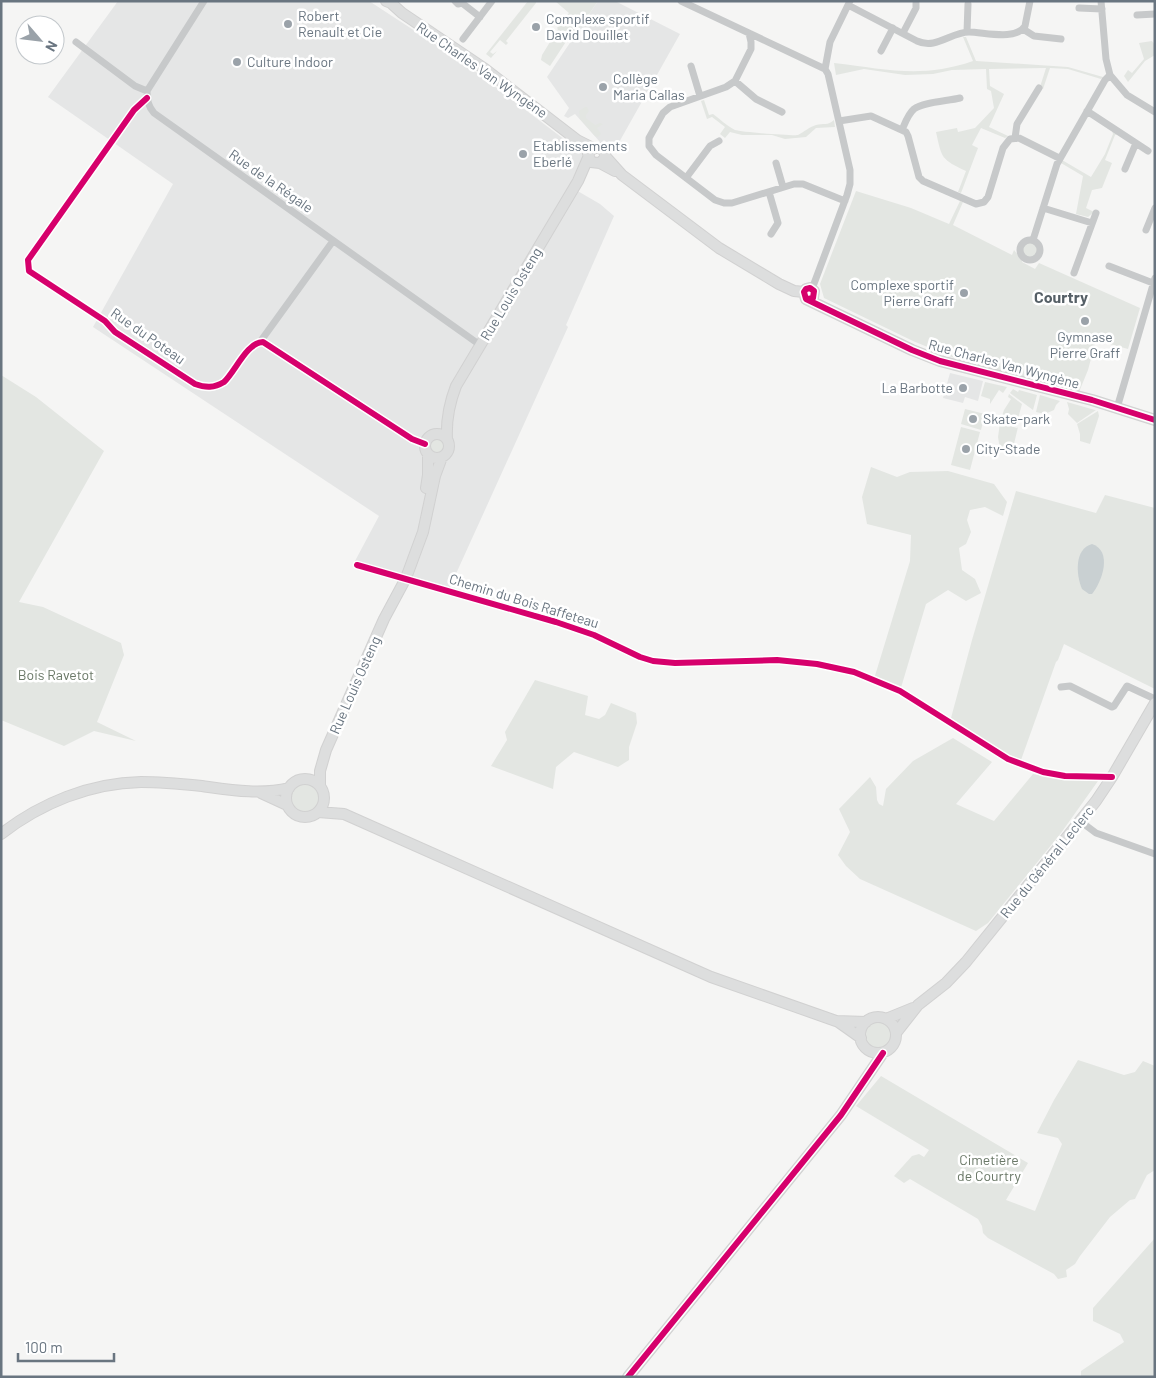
<svg xmlns="http://www.w3.org/2000/svg" width="1156" height="1378" viewBox="0 0 1156 1378" font-family="Barlow,sans-serif">
	<rect width="100%" height="100%" fill="#f5f5f4"/>
	<path fill="#e5e6e6" d="M118,1H369L464,63L582,153L583,162L569,186L600,204L614,216L566,325L568,327L450,587L355,561L379,516L93,327L173,184L48,97Z
		M598,1H615L680,34L613,153L607,146V143L604,140L601,143L600,142L575,114L568,118L564,116L569,108L547,77Z
		M950,373L983,381L978,401L965,397L963,403L943,398Z"/>
	<path fill="#e3e6e2" d="M528,1H536V3L506,41L508,43L506,45L500,40L490,52L493,54L497,51L491,58L486,54Z
		M555,1H598L577,32L573,31L550,66L541,60L542,55L558,29L557,28L569,13Z
		M963,37H966L976,61L1068,67L1103,77L1101,79L1068,69L1050,68L1043,89L1040,87L1046,68L989,69L990,86L1004,94L989,127L1008,136L1005,138L981,128L972,145L978,148L961,193L958,192L966,171C941,159 942,159 936,132L957,128L958,132L975,128L994,108L991,91L987,89L986,69L952,70L933,74L905,75L864,69L836,75L834,63C886,69 921,79 973,61Z
		M1152,41L1155,45V55L1145,61L1128,82L1124,76L1128,70L1132,73L1144,59L1139,43Z
		M704,100L709,115L713,114C720,119 727,126 735,130C741,132 793,136 798,135C804,132 809,127 816,125C823,123 828,126 834,120L835,127L816,128L806,137L785,139L772,135H742L730,132L725,138L720,134L725,127L712,117L707,119L701,101Z
		M585,107H587L589,111L586,115V118L595,125L600,123L603,124L597,128L601,134L598,137L595,136L580,119L579,111Z
		M1112,131L1118,134L1115,135L1105,160L1112,163L1102,188L1092,190L1086,208L1094,212L1088,217L1076,214L1083,176L1061,163L1062,160L1091,177L1105,154L1113,134Z
		M856,191L911,208L949,224L960,201L963,202L953,225L1012,255L1014,250L1022,260V262L1035,269L1039,263L1140,308L1128,349L1096,340L1088,370L1079,392L964,362L913,341L824,298L820,284Z
		M1022 250a8 8 0 1 1 16 0a8 8 0 1 1-16 0Z
		M1,375L36,397L104,451L19,602L43,607L121,643L124,655L97,722L136,741L94,731L64,746L1,720Z
		M985,382L1007,387L1003,393L999,390L990,404V399L981,396Z
		M1013,389L1018,392L1019,390L1037,395L1033,410L1010,393Z
		M1009,394L1022,404L1016,426L1000,422L1004,410L1011,399L1008,397Z
		M1040,395L1060,401L1056,405L1054,410L1045,414L1036,412Z
		M1067,402L1095,410H1096L1077,423L1068,414L1069,409Z
		M965,409L985,414L981,430L961,424Z
		M1098,411L1099,416L1090,444L1080,441V434L1077,424Z
		M1000,423L1017,428L1018,427L1013,448H1011L1010,446L1000,449L998,437Z
		M961,427L980,432L970,470L951,465Z
		M430 446a7 7 0 1 1 14 0a7 7 0 1 1-14 0Z
		M871,467L897,477L910,472L948,471L994,484L1007,502L1003,516L985,507L970,510L967,520L971,532L966,544L959,548L962,570L975,579L981,593L966,601L948,590L926,604L900,691L874,679L910,561L911,535L867,524L862,497Z
		M1016,491L1096,513L1105,495L1155,508V689L1064,644L1058,660L1056,662L1021,760L993,748L951,718L972,640Z
		M535,680L588,696L585,715L599,719L605,715L611,703L636,713L637,723L629,747V760L618,767L574,752L556,767L553,789L491,766L507,740L505,732Z
		M953,738L992,762L956,804L994,821L1033,774L1059,779L1098,781L1061,833L988,923L976,931L860,879L846,866L838,855L850,832L839,809L870,777L876,787L877,800L879,804L883,806L886,789L913,761Z
		M291 798a14 14 0 1 1 28 0a14 14 0 1 1-28 0Z
		M865 1035a13 13 0 1 1 26 0a13 13 0 1 1-26 0Z
		M1078,1060L1124,1075L1135,1072L1143,1061L1155,1066V1170L1147,1175L1135,1199L1130,1200L1110,1217L1080,1256L1075,1264L1066,1270L1067,1277L1058,1279L1054,1274L988,1238L983,1233L982,1226L978,1219L910,1179L904,1183L894,1176L912,1156L919,1154L924,1157L929,1150L856,1106L881,1076L1028,1163L1006,1200L1035,1211L1062,1144L1058,1138L1037,1133L1054,1100Z
		M1155,1238V1377H1081V1371L1124,1342L1120,1334L1093,1321V1308Z"/>
	<path fill="#c9d0d2" d="M1092,544C1113,551 1102,582 1092,594H1089L1082,589C1076,575 1074,549 1092,544Z"/>
	<g fill="none" stroke-linecap="round" stroke-linejoin="round">
		<g stroke="#d1d1d1" stroke-width="12">
			<path id="secondary" d="M386,1L391,3L402,13L485,69L577,140L593,148
				M605,156L622,175L719,248L779,284L794,291L804,292
				M600,163L605,158V153L601,148H593L588,154L591,162L600,163L615,171
				M808,299L813,298L814,291L810,288L806,289L804,292L806,299L912,350L940,361L1092,400L1155,420
				M425 446a12 12 0 1 1 24 0a12 12 0 1 1-24 0Z
				M447,439C446,420 449,404 456,386L578,181L588,158
				M426,488L428,475V454
				M286 798a19 19 0 1 1 38 0a19 19 0 1 1-38 0Z
				M320,786V771L326,750L384,619L406,578L423,532L435,476L442,457
				M261,793L287,805
				M318,812L344,814L711,977L836,1021L866,1022
				M1,834C41,803 90,783 141,782C162,782 182,784 202,786C231,790 260,795 289,788
				M860 1035a18 18 0 1 1 36 0a18 18 0 1 1-36 0Z
				M886,1019L913,1008
				M837,1021L861,1038
				M896,1033L918,1005L946,983L966,962L1096,801L1112,777L1155,703
				M628,1377L841,1115L883,1053"/>
		</g>
		<path stroke="#c7c9ca" stroke-width="7" d="M204,1L147,91C147,100 148,106 154,113L480,345
			M455,1L458,4L462,3L480,17
			M681,1L825,69
			M848,5L917,41C936,50 951,32 969,32C984,32 1016,41 1025,26L1030,1
			M1079,8L1102,9
			M1137,15L1155,14
			M1023,29L1034,36L1061,39
			M967,32L968,4
			M749,33L751,42V49L735,81L726,87L670,107L663,113L649,138V146L656,155L715,200L724,203H732L794,184H803L845,201
			M903,33L916,8V3
			M463,39L492,1
			M76,42L135,86L147,91
			M881,51L893,28
			M691,66L700,96
			M1110,75L1127,95L1155,112
			M735,81L756,99L782,112
			M147,98L134,110L28,260L29,271L105,321L115,332L195,384C206,388 214,388 224,382C235,372 247,342 263,342L412,439L425,444
			M1087,111L1148,151
			M839,121L871,116L906,132L908,136L919,177L923,181L976,204L984,202L988,197L1003,148L1010,139L1019,138L1059,158
			M902,130C905,123 908,114 914,109C923,102 948,101 960,98
			M1015,138L1017,124L1039,88
			M776,163L783,187
			M1125,169L1136,143
			M686,178L710,146L719,141
			M769,192L778,223L771,234
			M1043,208L1092,223
			M1146,230L1155,208
			M1020 250a10 10 0 1 1 20 0a10 10 0 1 1-20 0Z
			M1033,240L1057,164L1105,80L1110,75L1106,59L1101,1
			M1109,266L1153,283
			M1074,273L1096,213
			M812,289L847,195L850,184V170L828,74L825,69L830,42L850,1
			M260,342L333,241
			M1117,408L1155,278
			M357,565L556,622L594,635L640,657L653,661L675,663L777,660L817,664L854,672L900,691L1008,759L1043,772L1065,776L1112,777
			M1061,687L1070,686L1112,707L1114,706L1127,686L1155,699
			M1080,821L1096,833L1155,854"/>
		<use href="#secondary" stroke="#dddede" stroke-width="10"/>
		<g stroke="#fff" stroke-width="9">
			<path id="cycleway" d="M147,98L134,110L28,260L29,271L105,321L115,332L195,384C206,388 214,388 224,382C235,372 247,342 263,342L412,439L425,444
				M808,299L813,298L814,291L810,288L806,289L804,292L806,299L912,350L940,361L1092,400L1155,420
				M357,565L556,622L594,635L640,657L653,661L675,663L777,660L817,664L854,672L900,691L1008,759L1043,772L1065,776L1112,777
				M628,1377L841,1115L883,1053"/>
		</g>
		<use href="#cycleway" stroke="#d6006c" stroke-width="6"/>
	</g>
	<g fill="#9aa2a9" stroke="#fff" stroke-width="2">
		<circle cx="288" cy="24" r="5"/>
		<circle cx="536" cy="27" r="5"/>
		<circle cx="237" cy="62" r="5"/>
		<circle cx="603" cy="87" r="5"/>
		<circle cx="523" cy="154" r="5"/>
		<circle cx="964" cy="293" r="5"/>
		<circle cx="1085" cy="321" r="5"/>
		<circle cx="963" cy="388" r="5"/>
		<circle cx="973" cy="419" r="5"/>
		<circle cx="966" cy="449" r="5"/>
	</g>
	<g text-anchor="middle" stroke-width="5" stroke-linejoin="round" paint-order="stroke">
		<g font-size="14" fill="#697580" stroke="#fff" text-anchor="start">
			<text x="298" y="21">Robert<tspan x="298" dy="16">Renault et Cie</tspan></text>
			<text x="546" y="24">Complexe sportif<tspan x="546" dy="16">David Douillet</tspan></text>
			<text x="247" y="67">Culture Indoor</text>
			<text x="613" y="84">Collège<tspan x="613" dy="16">Maria Callas</tspan></text>
			<text x="533" y="151">Etablissements<tspan x="533" dy="16">Eberlé</tspan></text>
			<text x="954" y="290" text-anchor="end">Complexe sportif<tspan x="954" dy="16">Pierre Graff</tspan></text>
			<text x="1085" y="342" text-anchor="middle">Gymnase<tspan x="1085" dy="16">Pierre Graff</tspan></text>
			<text x="953" y="393" text-anchor="end">La Barbotte</text>
			<text x="983" y="424">Skate-park</text>
			<text x="976" y="454">City-Stade</text>
		</g>
		<g font-size="14" fill="#697580" stroke="#fff">
			<text transform="translate(482 70) rotate(35)" y="5">Rue Charles Van Wyngène</text>
			<text transform="translate(271 181) rotate(35)" y="5">Rue de la Régale</text>
			<text transform="translate(511 294) rotate(-59)" y="5">Rue Louis Osteng</text>
			<text transform="translate(148 336) rotate(35)" y="5">Rue du Poteau</text>
			<text transform="translate(1004 364) rotate(15)" y="5">Rue Charles Van Wyngène</text>
			<text transform="translate(524 601) rotate(17)" y="5">Chemin du Bois Raffeteau</text>
			<text transform="translate(355 685) rotate(-66)" y="5">Rue Louis Osteng</text>
			<text transform="translate(1047 862) rotate(-51)" y="5">Rue du Général Leclerc</text>
		</g>
		<g font-size="14" fill="#6a7867" stroke="#fff">
			<text x="56" y="680">Bois Ravetot</text>
			<text x="989" y="1165">Cimetière<tspan x="989" dy="16">de Courtry</tspan></text>
		</g>
		<g font-size="16" font-weight="bold" fill="#555f66" stroke="#fff">
			<text x="1061" y="303">Courtry</text>
		</g>
	</g>
	<rect width="1156" height="1378" fill="none" stroke="#697580" stroke-width="5"/>
	<g transform="translate(40 40) rotate(118)"><circle r="24" fill="#ffffff" stroke="#c3c8cc"/>
	<path d="M0-4L9 19L0 12L-9 19Z" fill="#9aa2a9"/>
	<text y="-8" font-size="14" font-weight="bold" text-anchor="middle" fill="#697580">N</text>
	</g>
	<path d="M18 1353v8h96v-8" fill="none" stroke="#697580" stroke-width="2.5"/>
	<text x="25" y="1353" font-size="15" fill="#697580" stroke="#ffffff" stroke-width="4" paint-order="stroke">100 m</text>
</svg>
